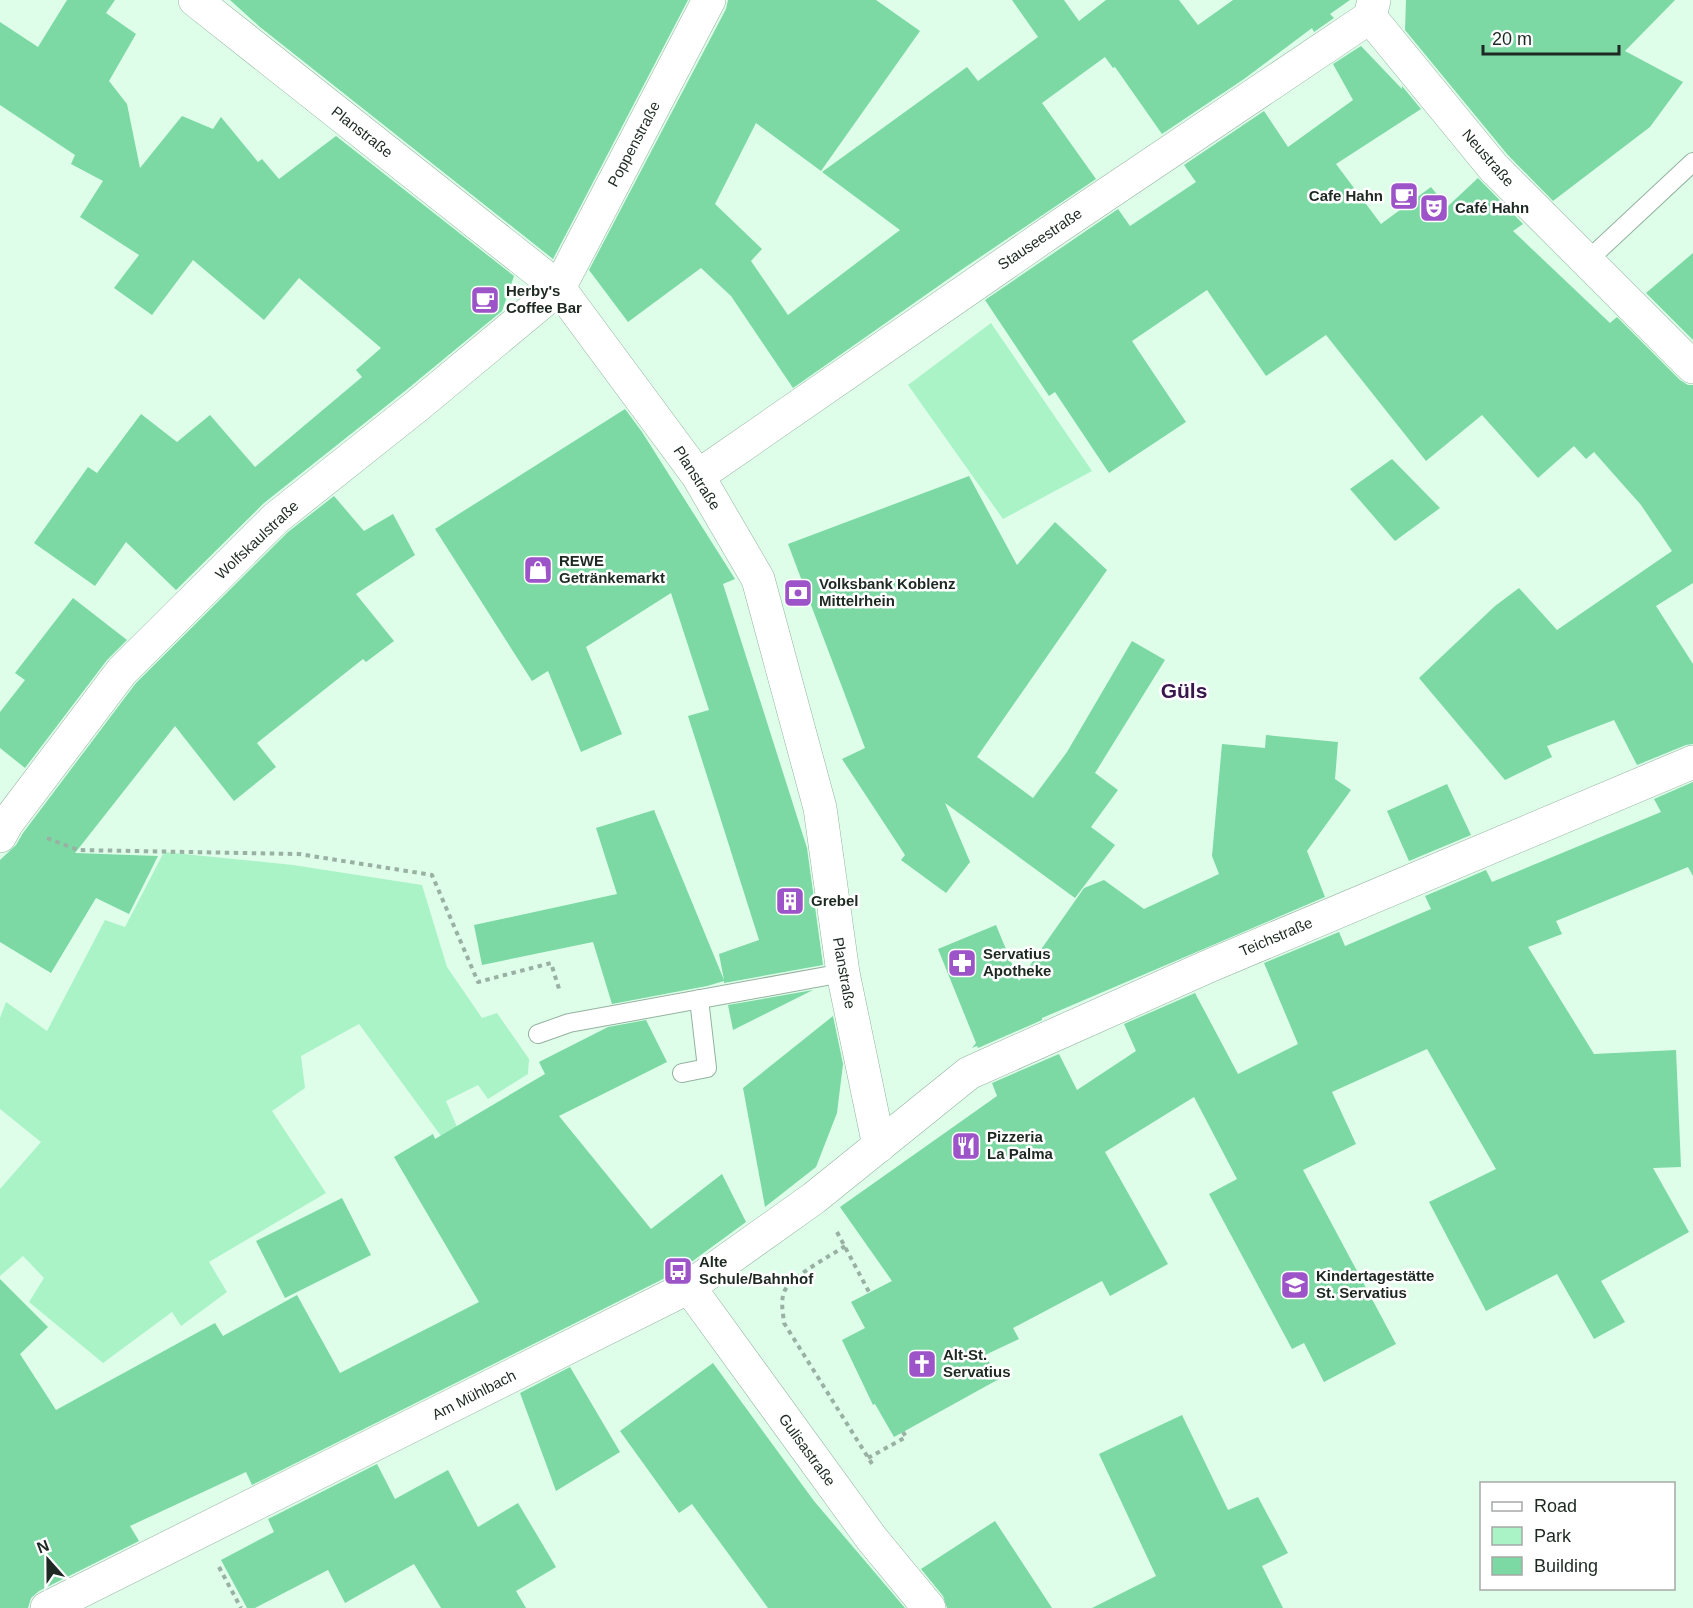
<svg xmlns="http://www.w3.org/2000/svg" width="1693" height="1608" viewBox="0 0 1693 1608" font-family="Helvetica,sans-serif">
	<rect width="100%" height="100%" fill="#defeea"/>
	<path fill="#aaf3c7" d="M991,323L1092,471L1003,519L908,385Z
		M164,852L293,865L422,885L447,967L482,1018L497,1013L529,1059L528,1074L488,1099L478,1085L446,1101L469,1155L460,1162L359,1024L301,1056L305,1088L272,1111L326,1193L209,1262L227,1292L181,1326L172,1312L103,1363L29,1302L44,1278L23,1256L0,1276V1189L41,1142L0,1109V1018L6,1002L47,1031L105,920L125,927Z"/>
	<path fill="#7cd9a4" d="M67,0H115L106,13L136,34L109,81L127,104L140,168L182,116L213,129L221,117L258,162L262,159L279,179L336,136L514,276L502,311L405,391L264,503L176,590L126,542L95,586L34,543L88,467L97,473L141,414L177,442L210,415L255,467L362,377L356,370L381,348L299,278L264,320L193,260L152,315L114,288L139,255L80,217L103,181L71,164L75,155L0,105V22L38,47Z
		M230,0H688L553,259L260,27Z
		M728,0H876L920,31L821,171L756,123L715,204L762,249L751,261L788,315L900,230L822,172L967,67L978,81L1038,37L1012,0H1064L1079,21L1106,0H1179L1198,25L1233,0H1350L1330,14L1334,18L1314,32L1312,28L1244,79L1162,134L1115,67L1113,68L1105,57L1042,103L1096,179L964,268L793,388L731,296L701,268L628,322L589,270L726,9Z
		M1406,0H1675L1625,51L1683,82L1650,127L1553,201L1507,154L1405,30Z
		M1361,46L1402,89V86L1421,109L1336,164L1381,224L1431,187L1447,207L1478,178L1523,224L1513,231L1610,323L1617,317L1680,380L1688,385H1693V583L1656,606L1693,664V744L1686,745L1637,765L1614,720L1547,746L1552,757L1505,780L1419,678L1495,606L1519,588L1557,630L1672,551L1641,505L1594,452L1586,459L1574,446L1538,478L1482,415L1426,461L1326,335L1266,376L1207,290L1132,341L1186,422L1109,473L1055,392L1049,396L985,300L1118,209L1130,226L1196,182L1184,165L1264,111L1288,147L1353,100L1333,64Z
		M1693,253V340L1646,293Z
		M625,409L642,432L735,579L723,584L807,848L823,965L724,983V981L707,986L612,1004L593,942L482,965L474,925L617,894L596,828L654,810L724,980L719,954L759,940L688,716L709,710L671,593L586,647L622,734L581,752L548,671L532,681L435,529Z
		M1392,459L1440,508L1395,541L1350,489Z
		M969,476L1017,565L1055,522L1107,570L977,757L1033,798L1067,752L1132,641L1165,660L1095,773L1118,790L1091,827L1115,845L1075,898L945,803L970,862L946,893L901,860L905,855L842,759L865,748L788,544Z
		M334,496L364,531L393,514L415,555L356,594L394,641L366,662L363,659L257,743L276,767L234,801L175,726L75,853L158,856L129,914L96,898L51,973L0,942V860L16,845L23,833L136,683L288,532Z
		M73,598L127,640L107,660L25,768L0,748V712L25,680L15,673Z
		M1266,735L1338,742L1335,779L1351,790L1307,851L1325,897L1042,1018V1020L978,1048L977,1046L972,1048L976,1043L938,949L996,925L1019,981L1084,888L1104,880L1144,909L1219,874L1212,856L1222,744L1265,748Z
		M1693,782V876L1688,867L1556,921L1562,934L1528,947L1594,1054L1676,1050L1681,1167L1653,1168L1689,1232L1601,1281L1625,1322L1594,1339L1557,1274L1486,1311L1429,1202L1496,1169L1427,1049L1332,1092L1356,1144L1303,1170L1396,1344L1324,1382L1304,1343L1292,1349L1209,1194L1237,1179L1194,1097L1105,1152L1168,1264L1110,1296L1102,1281L1013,1328L1019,1339L985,1355L999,1379L894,1437L875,1404L873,1405L842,1340L865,1328L851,1302L892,1281L840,1207L997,1096L992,1083L1059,1054L1077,1090L1136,1051L1124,1024L1195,993L1238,1074L1298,1044L1264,963L1339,932L1345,946L1431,909L1425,896L1486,870L1492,882L1661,812L1654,799Z
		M1447,784L1471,835L1409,861L1387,811Z
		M813,990L733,1030L728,1005Z
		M833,1016L843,1064L837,1113L816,1167L765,1207L743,1088Z
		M646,1020L667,1062L559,1116L651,1229L722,1174L746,1222L679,1271L252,1485L246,1472L130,1526L139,1541L39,1591L31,1598L28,1608H0V1279L48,1327L20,1354L56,1410L215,1323L223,1336L297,1295L340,1373L479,1302L394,1157L433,1134L435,1139L545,1074L539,1062L608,1027Z
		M342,1198L371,1255L285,1298L256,1241Z
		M713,1363L814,1501L905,1608H768L692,1504L679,1513L620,1431Z
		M570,1367L620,1452L556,1491L520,1393Z
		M1182,1415L1228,1510L1258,1497L1288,1553L1262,1566L1283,1608H1092L1156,1576L1099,1454Z
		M377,1464L395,1499L448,1470L478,1527L518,1503L556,1567L516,1591L526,1608H441L414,1564L345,1603L328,1570L255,1608H247L221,1560L274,1532L268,1519Z
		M995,1521L1052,1608H947L943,1596L921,1569Z"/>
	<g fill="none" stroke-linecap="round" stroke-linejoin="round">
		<g stroke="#94b29f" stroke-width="20">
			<path id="lane" d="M1587,261L1693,162
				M538,1034L569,1023L843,973
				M682,1073L707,1068L699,999"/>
		</g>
		<g stroke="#94b29f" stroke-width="34">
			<path id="street" d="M195,0L559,288L698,476L758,579L820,808L843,973L879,1146
				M1370,17L1493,167L1693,367
				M698,476L1049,233L1370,17L1374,0
				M0,836L7,823L122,671L276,518L417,406L559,288L709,0
				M689,1287L872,1539L929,1608"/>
		</g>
		<g stroke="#94b29f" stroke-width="34">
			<path id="secondary" d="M47,1608L689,1287L814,1198L969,1073L1209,966L1693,762"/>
		</g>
		<path stroke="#99b1a2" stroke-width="4" stroke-dasharray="4.5 4.5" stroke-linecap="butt" d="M47,838L78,850L299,854L432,875L478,982L551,963L560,992
			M837,1232L869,1292
			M845,1246C829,1257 795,1274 785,1290C780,1300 783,1312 784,1323L874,1467
			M868,1458L906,1437L903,1432
			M219,1567L241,1608"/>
		<use href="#lane" stroke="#fff" stroke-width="18"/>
		<use href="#street" stroke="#fff" stroke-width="33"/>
		<use href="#secondary" stroke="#fff" stroke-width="33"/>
	</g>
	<defs>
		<g id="cafe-square" transform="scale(1.5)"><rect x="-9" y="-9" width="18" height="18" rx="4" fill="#9c54c8" stroke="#fff"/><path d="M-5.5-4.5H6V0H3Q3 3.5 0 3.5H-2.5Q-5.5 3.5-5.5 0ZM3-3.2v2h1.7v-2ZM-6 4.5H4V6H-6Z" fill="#fff"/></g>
		<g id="theatre-square" transform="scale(1.5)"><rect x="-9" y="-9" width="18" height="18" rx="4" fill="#9c54c8" stroke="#fff"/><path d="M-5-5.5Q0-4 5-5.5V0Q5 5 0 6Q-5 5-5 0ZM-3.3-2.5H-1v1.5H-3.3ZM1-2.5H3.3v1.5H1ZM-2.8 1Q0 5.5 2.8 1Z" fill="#fff"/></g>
		<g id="shop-square" transform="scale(1.5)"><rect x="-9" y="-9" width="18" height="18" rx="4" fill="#9c54c8" stroke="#fff"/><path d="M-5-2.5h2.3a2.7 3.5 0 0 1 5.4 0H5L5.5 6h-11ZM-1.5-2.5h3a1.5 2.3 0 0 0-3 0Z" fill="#fff"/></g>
		<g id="bank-square" transform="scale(1.5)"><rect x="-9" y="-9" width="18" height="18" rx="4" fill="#9c54c8" stroke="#fff"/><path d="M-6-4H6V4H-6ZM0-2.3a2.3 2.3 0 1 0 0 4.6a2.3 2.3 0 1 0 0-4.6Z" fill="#fff"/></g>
		<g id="building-square" transform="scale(1.5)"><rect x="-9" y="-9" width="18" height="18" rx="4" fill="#9c54c8" stroke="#fff"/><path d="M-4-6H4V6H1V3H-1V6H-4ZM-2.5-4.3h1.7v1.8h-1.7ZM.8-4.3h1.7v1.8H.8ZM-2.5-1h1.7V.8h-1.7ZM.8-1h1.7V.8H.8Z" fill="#fff"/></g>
		<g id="pharmacy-square" transform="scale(1.5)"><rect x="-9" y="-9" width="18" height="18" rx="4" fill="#9c54c8" stroke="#fff"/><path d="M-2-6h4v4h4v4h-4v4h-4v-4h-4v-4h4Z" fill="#fff"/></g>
		<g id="restaurant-square" transform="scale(1.5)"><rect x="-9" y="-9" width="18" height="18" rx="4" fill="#9c54c8" stroke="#fff"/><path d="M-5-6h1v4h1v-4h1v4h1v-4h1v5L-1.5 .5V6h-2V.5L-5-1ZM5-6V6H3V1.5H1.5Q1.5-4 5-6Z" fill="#fff"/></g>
		<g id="bus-square" transform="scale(1.5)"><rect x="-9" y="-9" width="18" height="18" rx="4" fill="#9c54c8" stroke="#fff"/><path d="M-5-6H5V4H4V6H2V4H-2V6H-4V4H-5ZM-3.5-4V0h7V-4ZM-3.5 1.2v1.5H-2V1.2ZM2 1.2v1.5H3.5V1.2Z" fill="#fff"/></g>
		<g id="school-square" transform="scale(1.5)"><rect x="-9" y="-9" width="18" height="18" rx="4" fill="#9c54c8" stroke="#fff"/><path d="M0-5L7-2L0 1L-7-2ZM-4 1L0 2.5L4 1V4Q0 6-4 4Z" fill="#fff"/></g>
		<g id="church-square" transform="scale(1.5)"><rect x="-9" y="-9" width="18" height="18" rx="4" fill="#9c54c8" stroke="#fff"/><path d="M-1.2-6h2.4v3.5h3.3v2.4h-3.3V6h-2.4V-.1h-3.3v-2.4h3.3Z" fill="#fff"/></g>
	</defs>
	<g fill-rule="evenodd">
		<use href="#cafe-square" x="1404" y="196"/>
		<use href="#theatre-square" x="1434" y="208"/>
		<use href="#cafe-square" x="485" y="300"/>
		<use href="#shop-square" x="538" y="570"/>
		<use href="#bank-square" x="798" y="593"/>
		<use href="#building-square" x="790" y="901"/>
		<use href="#pharmacy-square" x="962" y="963"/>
		<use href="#restaurant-square" x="966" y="1146"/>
		<use href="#bus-square" x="678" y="1271"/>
		<use href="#school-square" x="1295" y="1285"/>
		<use href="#church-square" x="922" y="1364"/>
	</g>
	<g text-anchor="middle" stroke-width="5" stroke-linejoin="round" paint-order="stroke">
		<g font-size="15" fill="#1d2922" stroke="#fff">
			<text transform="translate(362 132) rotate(38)" y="5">Planstraße</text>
			<text transform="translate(634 144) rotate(-62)" y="5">Poppenstraße</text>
			<text transform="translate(1488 158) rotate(49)" y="5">Neustraße</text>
			<text transform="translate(1040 239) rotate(-34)" y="5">Stauseestraße</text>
			<text transform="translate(697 478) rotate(57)" y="5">Planstraße</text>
			<text transform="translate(257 540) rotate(-43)" y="5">Wolfskaulstraße</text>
			<text transform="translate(1276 937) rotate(-23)" y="5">Teichstraße</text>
			<text transform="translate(844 973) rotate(80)" y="5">Planstraße</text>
			<text transform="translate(474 1395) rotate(-27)" y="5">Am Mühlbach</text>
			<text transform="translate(807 1450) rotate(54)" y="5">Gulisastraße</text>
		</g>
		<g font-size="15" font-weight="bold" fill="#1d2922" stroke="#fff" text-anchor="start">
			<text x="1383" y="201" text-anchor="end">Cafe Hahn</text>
			<text x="1455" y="213">Café Hahn</text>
			<text x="506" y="296">Herby's<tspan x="506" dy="17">Coffee Bar</tspan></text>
			<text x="559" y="566">REWE<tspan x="559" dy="17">Getränkemarkt</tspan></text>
			<text x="819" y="589">Volksbank Koblenz<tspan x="819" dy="17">Mittelrhein</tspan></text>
			<text x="811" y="906">Grebel</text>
			<text x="983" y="959">Servatius<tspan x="983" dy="17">Apotheke</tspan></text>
			<text x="987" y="1142">Pizzeria<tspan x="987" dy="17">La Palma</tspan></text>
			<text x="699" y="1267">Alte<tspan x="699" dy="17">Schule/Bahnhof</tspan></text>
			<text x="1316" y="1281">Kindertagestätte<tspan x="1316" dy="17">St. Servatius</tspan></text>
			<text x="943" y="1360">Alt-St.<tspan x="943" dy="17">Servatius</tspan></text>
		</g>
		<g font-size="21" font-weight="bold" fill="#39164d" stroke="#fff">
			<text x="1184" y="698">Güls</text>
		</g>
	</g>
	<rect x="1480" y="1482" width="195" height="108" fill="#ffffff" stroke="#a5a9a7" stroke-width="1.5"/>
	<rect x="1492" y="1502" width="30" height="9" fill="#ffffff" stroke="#a5a9a7" stroke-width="1.5"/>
	<text x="1534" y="1512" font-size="18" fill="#1d2922">Road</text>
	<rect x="1492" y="1527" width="30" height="18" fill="#aaf3c7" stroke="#a5a9a7" stroke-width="1.5"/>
	<text x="1534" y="1542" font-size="18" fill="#1d2922">Park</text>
	<rect x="1492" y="1557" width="30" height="18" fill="#7cd9a4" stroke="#a5a9a7" stroke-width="1.5"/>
	<text x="1534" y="1572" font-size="18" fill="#1d2922">Building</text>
	<g transform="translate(48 1560) rotate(339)" stroke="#ffffff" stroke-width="4.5" paint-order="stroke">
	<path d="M0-4.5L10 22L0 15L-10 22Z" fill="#1d2922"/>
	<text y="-9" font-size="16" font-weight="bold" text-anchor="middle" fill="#1d2922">N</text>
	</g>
	<path d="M1483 45v9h136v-9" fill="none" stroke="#1d2922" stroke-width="3"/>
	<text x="1492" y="45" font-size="18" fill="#1d2922" stroke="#ffffff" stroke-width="4.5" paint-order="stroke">20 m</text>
</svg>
